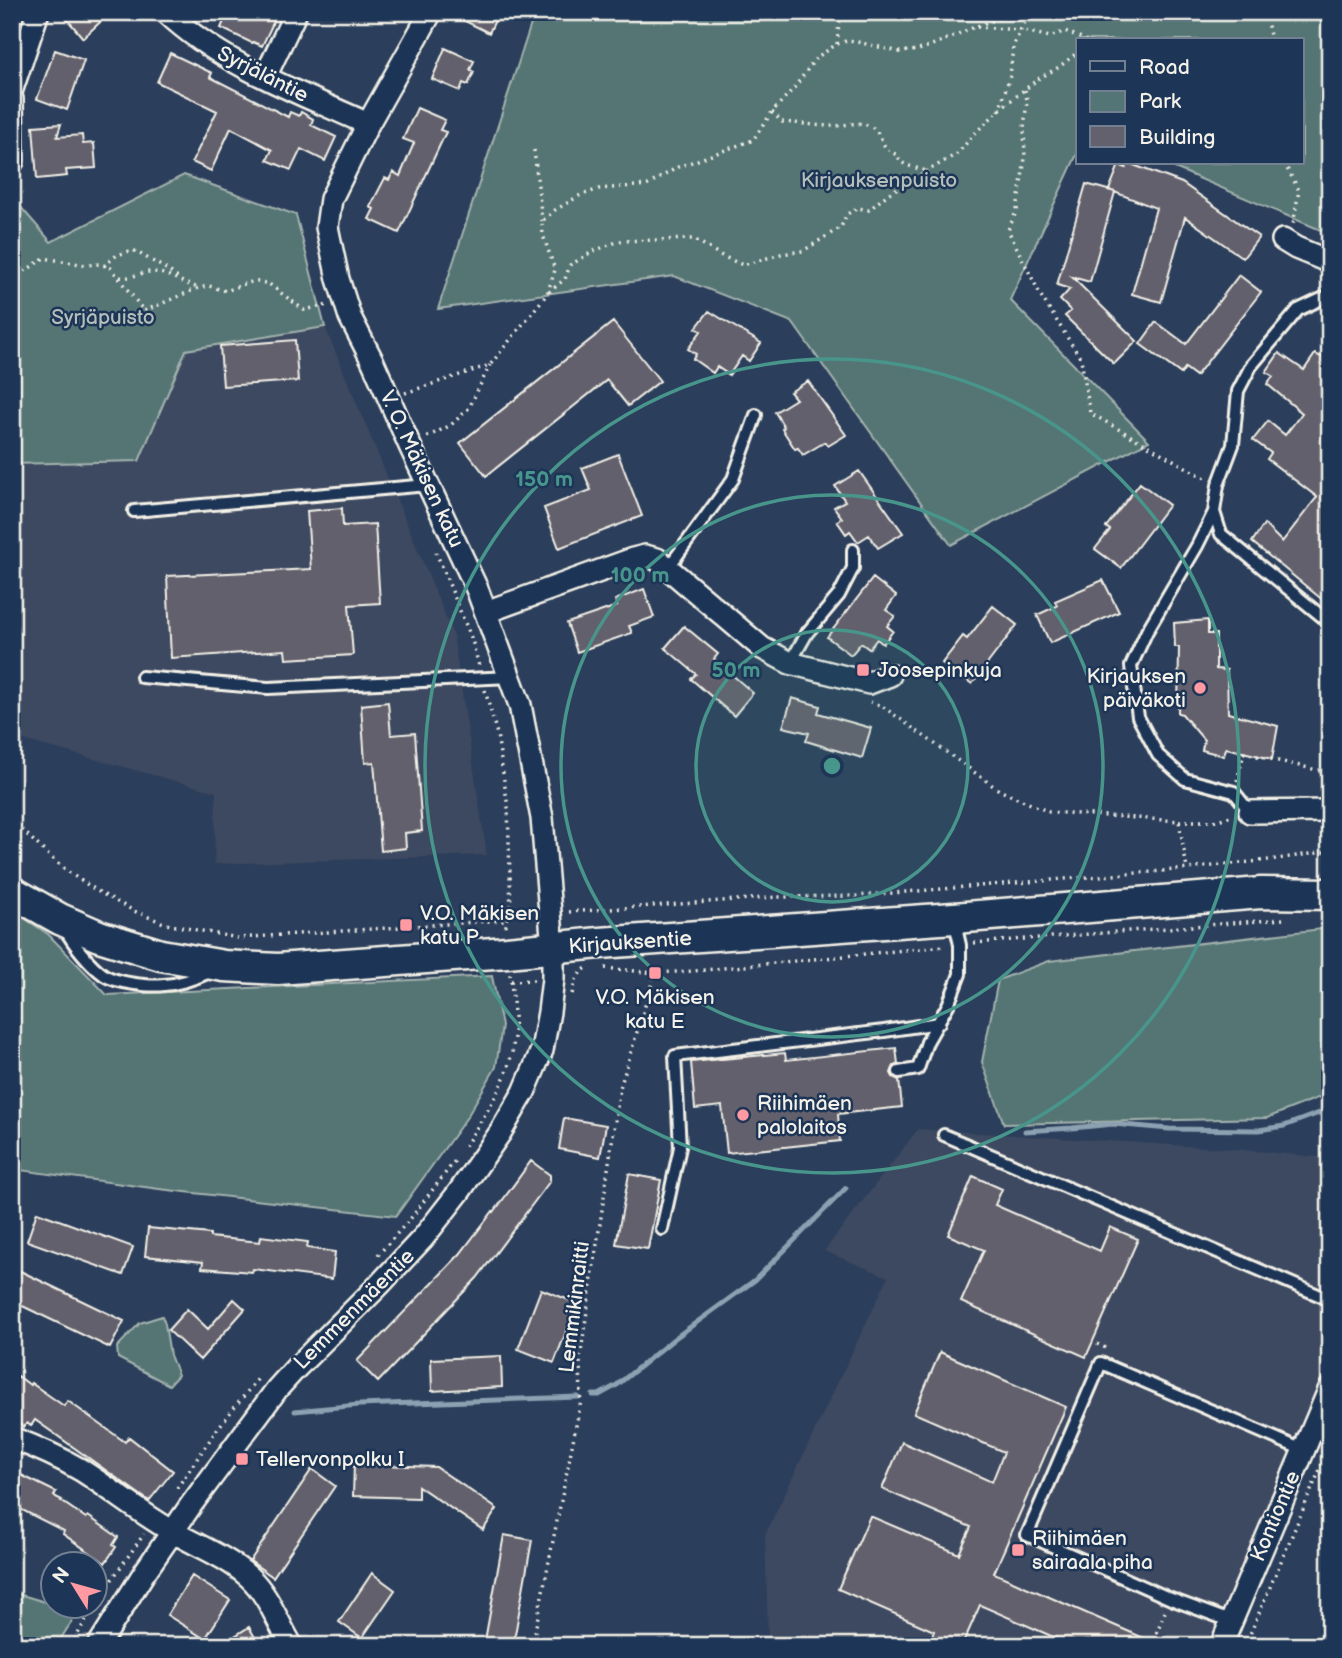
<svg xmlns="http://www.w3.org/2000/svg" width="1342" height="1658" viewBox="0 0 1342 1658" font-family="'Balsamiq Sans',sans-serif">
	<rect width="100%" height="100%" fill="#2b3e5b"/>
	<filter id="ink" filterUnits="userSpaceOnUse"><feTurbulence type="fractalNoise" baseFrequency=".0143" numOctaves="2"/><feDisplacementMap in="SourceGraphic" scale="14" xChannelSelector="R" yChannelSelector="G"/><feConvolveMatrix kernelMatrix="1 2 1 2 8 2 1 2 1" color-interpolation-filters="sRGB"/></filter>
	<g filter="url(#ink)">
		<path fill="#3c4860" d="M325,327L453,634L487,855L214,864L216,792L12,737V464L139,461L186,349Z
			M918,1129L1222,1148L1330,1158V1388L1220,1646H779L768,1640L765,1535L888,1277L824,1251Z"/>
		<path fill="#547575" stroke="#a4b3ae" stroke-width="2" d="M574,12H1330V234L1163,163H1302V40H1078V152L1010,300L1149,441L951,545L792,322L674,276L438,309L531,24Z
			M184,175L296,215L325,327L186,350L139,461L12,464V197L51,242Z
			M12,910L48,934L107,995L492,976L502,1026L496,1067L467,1117L396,1216L159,1189L12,1169Z
			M1330,928V1093L1267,1118L1004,1124L982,1062L998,980L1049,961Z
			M162,1316L165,1324L170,1355L178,1375L169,1385L118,1358L117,1347L140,1323Z
			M12,1592L78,1612L56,1646H12Z"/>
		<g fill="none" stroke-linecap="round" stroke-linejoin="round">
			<path stroke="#8ca2b2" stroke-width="5" d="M1025,1131L1072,1128L1113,1124L1169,1129L1259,1130L1284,1126L1330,1109
				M593,1395H599L617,1385L675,1338L755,1280L846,1188
				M295,1411L359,1405L578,1397"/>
		</g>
		<path fill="#63616d" stroke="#f4f1e8" stroke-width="2" d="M61,12H111L83,38Z
			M228,12H256L274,21L262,46L253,42L252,43L221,28Z
			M447,12H499L489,33Z
			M445,48L474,61L470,70L474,72L468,85L463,83L460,91L432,79Z
			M55,50L84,60L67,110L37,99Z
			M170,53L212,73L210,77L288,117L290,112L299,116L301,112L313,119L311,125L336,137L325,161L301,149L291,170L267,160L272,150L231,128L211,171L192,162L217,111L157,82Z
			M417,108L445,120L440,130L446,132L399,233L369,219L374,209L370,207L385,178L389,180L393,172L400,176L414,143L403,139Z
			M61,124L57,137L82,135L83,144L94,143L96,168L66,170L67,176L37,179L33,126Z
			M1128,163L1182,183L1259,237L1243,258L1185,217L1161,302L1132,294L1156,208L1109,190L1119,165L1126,168Z
			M1086,184L1115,192L1090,282L1072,277L1137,341L1114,364L1065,316L1071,311L1060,300L1070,289L1057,285Z
			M1239,275L1261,292L1196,376L1185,368L1181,374L1140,344L1156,322L1186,344Z
			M709,311L761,343L749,361L742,356L729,375L717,367L713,373L693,359L696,354L688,349L701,331L696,328Z
			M613,322L660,381L628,406L607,380L486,476L460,443Z
			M295,340L298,381L223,386L220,346Z
			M1279,353L1304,370L1315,354L1330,361V606L1252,542L1264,524L1282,542L1317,497L1267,459L1271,453L1253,440L1268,421L1285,435L1302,413L1267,384L1273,376L1266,372Z
			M808,381L846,435L828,446L825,442L803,455L798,448L795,449L782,429L784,427L775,412L796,399L790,392Z
			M618,454L642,516L559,548L544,508L591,490L582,468Z
			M859,471L903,533L878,548L869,535L858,542L850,531L846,534L837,521L842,518L834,507L845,501L835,486Z
			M1140,483L1169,505L1121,568L1095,549L1110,530L1106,527Z
			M342,508L343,526L375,524L380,603L349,605L353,655L286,659L285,650L171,658L167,576L311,569L307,511Z
			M873,578L896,596L886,610L895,616L887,626L893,631L883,644L877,639L869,649L861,643L851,655L827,637Z
			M1103,580L1119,612L1050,643L1037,615L1057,606L1055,601Z
			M644,589L654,617L629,626L632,633L577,652L567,623L617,606L615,600Z
			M993,606L1017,625L972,684L942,663L963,636L967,639Z
			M1208,620V634H1216V669L1227,670L1228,713L1278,726L1272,759L1226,748L1224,756L1202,750L1204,740L1182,714L1178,713L1179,647H1175L1174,623Z
			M684,626L718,654L714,659L753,693L734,716L691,679L696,674L665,648Z
			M792,698L820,706L818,713L871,728L862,758L806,741L809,733L783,727Z
			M388,702L391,735L415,733L422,831L405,833L406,848L381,851L374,762L365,763L361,705Z
			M896,1048L898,1064L894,1066L891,1073L893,1077L899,1080L902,1107L838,1114L840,1141L727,1153L722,1106L695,1109L691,1062L785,1053L786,1060Z
			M564,1118L606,1125L600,1157L559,1149Z
			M531,1161L550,1175V1181L477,1278L378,1382L357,1361L460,1254L493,1211L494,1212Z
			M629,1174L661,1180L648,1249L616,1244Z
			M973,1176L1002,1189L995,1205L1100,1251L1110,1227L1138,1239L1086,1357L961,1302L984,1250L948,1235Z
			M37,1212L133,1247L123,1275L27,1241Z
			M148,1228L210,1234V1237L260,1242L261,1236L308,1242L307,1248L335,1252L332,1279L253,1269L252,1272L202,1268L203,1262L145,1256Z
			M12,1267L124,1321L110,1348L12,1301Z
			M541,1289L577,1303L554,1363L518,1349Z
			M234,1299L245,1309L200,1360L168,1330L187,1309L208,1329Z
			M940,1352L1066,1407L994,1573L1162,1646H1074L980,1605L962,1646H928L934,1631L838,1589L870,1516L959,1554L971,1527L882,1489L902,1442L992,1482L1004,1452L914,1413Z
			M501,1356L502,1387L432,1391L431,1359Z
			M18,1376L30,1385L31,1383L64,1406L68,1401L125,1442L129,1437L173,1471L149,1501L35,1420L31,1426L27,1423L24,1427L12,1419V1385Z
			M354,1464L436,1467L497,1509L483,1530L418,1486V1498L353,1496Z
			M312,1469L335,1486L273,1577L250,1561Z
			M21,1475L56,1492L54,1496L62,1500L61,1501L86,1518L88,1516L118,1537L113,1545L116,1547L105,1563L63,1534L64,1531L12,1505V1492Z
			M504,1535L532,1540L513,1646H484Z
			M372,1573L395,1590L362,1638L339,1622Z
			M192,1576L230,1600L205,1639L167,1615Z
			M249,1627L260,1646H219Z"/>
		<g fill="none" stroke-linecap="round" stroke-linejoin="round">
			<g stroke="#f4f1e8" stroke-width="16">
				<path id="lane" d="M134,511L428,485
					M1214,512L1221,534L1330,623
					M668,568L733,479L756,415
					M790,663L807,633L839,595L853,568V550
					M142,677L268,688L511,677
					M1250,812L1234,792L1185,779L1158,755L1138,717L1131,666L1147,631L1197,546L1214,512L1218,485L1233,445L1238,391L1251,366L1298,310L1330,295
					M65,929C73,944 90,965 104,975C116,983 150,987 164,985C180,984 197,978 212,971
					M899,1072L918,1069L927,1042L948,1005L960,974V945L954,919
					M944,1135L1330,1300
					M662,1229L680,1147L675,1056L884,1031L939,1023
					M1230,1621L1171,1599L1027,1535L1101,1363L1303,1450"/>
			</g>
			<g stroke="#f4f1e8" stroke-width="26">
				<path id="street" d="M166,12C222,65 298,92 368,124
					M265,77L296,12
					M12,89L38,12
					M12,99L13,161
					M1283,240L1296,248L1330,262
					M486,612L633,559L645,556L657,559L762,648L790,663L869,683L890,675
					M1250,812L1330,811
					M12,1438C36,1447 59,1457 81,1470C111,1489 139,1512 170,1530C197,1546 226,1556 249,1577C269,1595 278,1624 292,1646
					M98,1646L144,1573L191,1505L277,1389L295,1369L379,1285L423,1238L459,1192L500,1133L524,1092L542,1050L549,1012L553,979V948L542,818L520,705L477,589L410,446L373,362L350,317L338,279L327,227L331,199L368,124L431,12
					M1221,1646L1330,1388"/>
			</g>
			<g stroke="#f4f1e8" stroke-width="35">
				<path id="secondary" d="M12,892L60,919L99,936L161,955L224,966L278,969L507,952L600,943L954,918L1261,893L1330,894"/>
			</g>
			<path stroke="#f4f1e8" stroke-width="3.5" stroke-dasharray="2 5" stroke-linecap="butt" d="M1265,12L1271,40
				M977,27L1021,30L1050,37L1065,31L1086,40
				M837,44L840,12
				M1025,90L1027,100L1024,128L1025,158L1017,210L1008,230L1041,296L1081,359L1090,413L1207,479
				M999,111L1010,76L1013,46L1030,12
				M772,112L782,122C799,123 816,126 833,126C844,126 857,121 867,125C885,131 877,149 898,155L900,161L906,165L926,171
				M534,150L542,221
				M1284,163L1299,190L1293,225
				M104,266L117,255L133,250L168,270L180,280
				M120,277C132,279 142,271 153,272C168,273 182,283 196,287
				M12,278L21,274L44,258L86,265L99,264L110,267L144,311L198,288L209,286L226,291L247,283L257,281L269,284L304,310L328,305
				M549,292L565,279L570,265L594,251L619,241L694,239L722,256L743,265L781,254L803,251L841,227L847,214L858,208L869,210L889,193L957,154L976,132L1005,105L1038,79L1059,67L1078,52
				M405,393L490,365L547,294L555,270L543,235L542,221L555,210L579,196L599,189L648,185L678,167L753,140L772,112L794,88L816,58L837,44L849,40L900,52L919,50L940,42L974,27L1018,12
				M427,437L451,425L469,408L490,365
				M436,552L472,640L479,666
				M485,690L497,734L508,807L511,911L506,920V931
				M870,702L882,706L999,790L1049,812L1179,821L1187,869
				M1237,781L1244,753L1330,773
				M12,820L45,852L71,874L99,892L134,911L166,924L238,938L506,920
				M1179,821H1214L1231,816
				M511,911L533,912
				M569,912L778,897L856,896L1187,869L1277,859L1330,851
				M974,943L1284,919
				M605,968L655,973L694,971L945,946
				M511,981L535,980
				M572,994C575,982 576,974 587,968
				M465,1146C482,1119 502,1091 510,1060C518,1033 513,1001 510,973
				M378,1255L411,1218L457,1158
				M1097,1344L1108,1349
				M177,1488L218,1428L260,1376
				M72,1646C91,1606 119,1570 144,1534
				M532,1646L581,1401L580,1359L620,1088L655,973
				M1151,1646L1165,1612
				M1245,1646L1330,1446"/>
			<use href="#lane" stroke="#1d3557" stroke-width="10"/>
			<use href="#street" stroke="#1d3557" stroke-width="21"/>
			<use href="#secondary" stroke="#1d3557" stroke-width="30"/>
		</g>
	</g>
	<circle cx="832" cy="766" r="136" fill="#48958c" fill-opacity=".12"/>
	<g fill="none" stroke="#48958c" stroke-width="3.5">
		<circle cx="832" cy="766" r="136"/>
		<circle cx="832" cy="766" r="271"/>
		<circle cx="832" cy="766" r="407"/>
	</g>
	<g fill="#ff9aa2" stroke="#1d3557" stroke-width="2.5">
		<rect x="856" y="663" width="14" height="14" rx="3.5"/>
		<circle cx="1200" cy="688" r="7"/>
		<rect x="399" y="918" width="14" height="14" rx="3.5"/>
		<rect x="648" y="966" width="14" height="14" rx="3.5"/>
		<circle cx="743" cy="1115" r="7"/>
		<rect x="235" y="1452" width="14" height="14" rx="3.5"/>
		<rect x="1011" y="1543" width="14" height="14" rx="3.5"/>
	</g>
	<g text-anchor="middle" stroke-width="5" stroke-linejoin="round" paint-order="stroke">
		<g font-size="21" fill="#f4f1e8" stroke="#1d3557">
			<text transform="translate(263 74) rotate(27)" y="7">Syrjäläntie</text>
			<text transform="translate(422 469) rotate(65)" y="7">V. O. Mäkisen katu</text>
			<text transform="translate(630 942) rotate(-4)" y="7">Kirjauksentie</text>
			<text transform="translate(574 1307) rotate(-83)" y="7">Lemmikinraitti</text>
			<text transform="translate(354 1309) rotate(-45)" y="7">Lemmenmäentie</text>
			<text transform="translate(1275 1516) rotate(-67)" y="7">Kontiontie</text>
		</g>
		<g font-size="21" fill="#b4bfba" stroke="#1d3557">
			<text x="879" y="187">Kirjauksenpuisto</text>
			<text x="103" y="324">Syrjäpuisto</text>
		</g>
		<g font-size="21" fill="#f4f1e8" stroke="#1d3557" text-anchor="start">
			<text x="877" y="677">Joosepinkuja</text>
			<text x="1186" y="683" text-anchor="end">Kirjauksen<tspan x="1186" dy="24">päiväkoti</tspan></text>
			<text x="420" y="920">V.O. Mäkisen<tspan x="420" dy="24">katu P</tspan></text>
			<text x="655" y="1004" text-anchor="middle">V.O. Mäkisen<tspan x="655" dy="24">katu E</tspan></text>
			<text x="757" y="1110">Riihimäen<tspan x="757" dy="24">palolaitos</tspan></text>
			<text x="256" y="1466">Tellervonpolku I</text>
			<text x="1032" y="1545">Riihimäen<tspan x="1032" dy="24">sairaala piha</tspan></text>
		</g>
	</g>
	<circle cx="832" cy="766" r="10" fill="#48958c" stroke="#1d3557" stroke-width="3.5"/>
	<g font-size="21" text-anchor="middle" font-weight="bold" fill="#48958c" stroke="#1d3557" stroke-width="5" stroke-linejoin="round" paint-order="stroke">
		<text x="544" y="486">150 m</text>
		<text x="640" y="582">100 m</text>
		<text x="736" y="677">50 m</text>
	</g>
	<rect width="1342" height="1658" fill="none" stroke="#1d3557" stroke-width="42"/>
	<rect x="21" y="21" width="1300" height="1616" fill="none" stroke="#f4f1e8" stroke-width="2.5" filter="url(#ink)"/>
	<rect x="1076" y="38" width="228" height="126" fill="#1d3557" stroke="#738091" stroke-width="2"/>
	<rect x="1090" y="61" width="35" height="10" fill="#1d3557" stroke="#738091" stroke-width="2"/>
	<text x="1139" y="74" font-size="21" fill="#f4f1e8">Road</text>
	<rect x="1090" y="91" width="35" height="21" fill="#547575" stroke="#738091" stroke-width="2"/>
	<text x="1139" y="108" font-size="21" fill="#f4f1e8">Park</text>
	<rect x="1090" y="126" width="35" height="21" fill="#63616d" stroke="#738091" stroke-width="2"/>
	<text x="1139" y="144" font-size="21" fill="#f4f1e8">Building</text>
	<g transform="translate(74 1585) rotate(307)"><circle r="33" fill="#1d3557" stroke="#738091" stroke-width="2"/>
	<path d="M0-5L12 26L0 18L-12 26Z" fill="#ff9aa2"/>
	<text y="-10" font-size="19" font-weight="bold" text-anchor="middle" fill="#f4f1e8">N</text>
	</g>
</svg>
